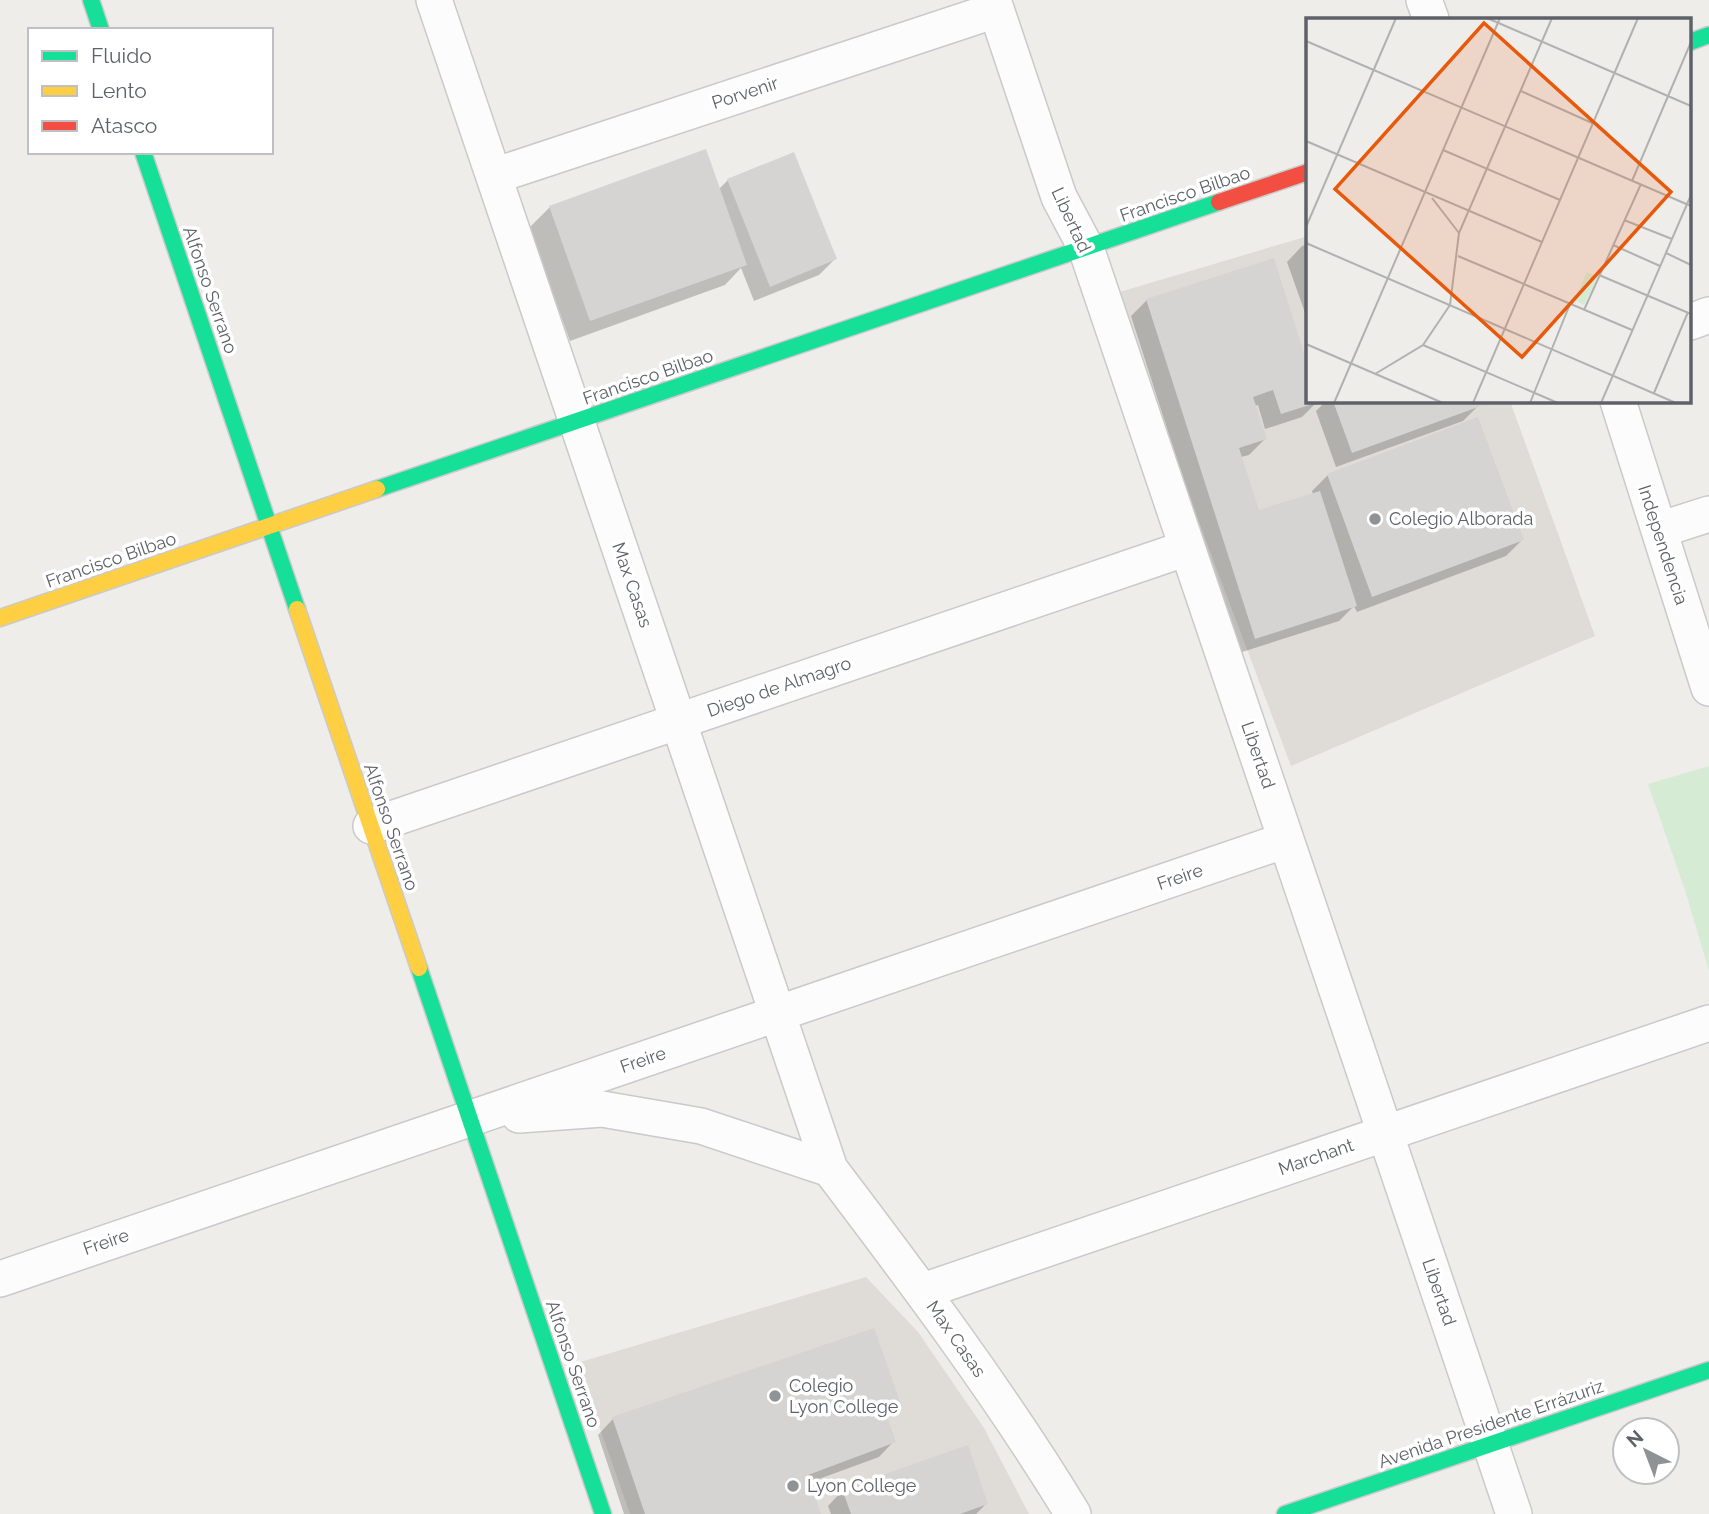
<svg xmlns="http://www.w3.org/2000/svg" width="1709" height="1514" viewBox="0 0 1709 1514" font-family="Raleway,sans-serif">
	<rect width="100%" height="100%" fill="#eeede9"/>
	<path fill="#dfdcd7" d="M1308,236V401H1510L1595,636L1291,766L1113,294Z
		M866,1277L918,1332L984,1428L1029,1514H630L577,1363Z"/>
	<path fill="#d6ebd4" d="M1709,766V971L1685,890L1648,784Z"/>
	<path fill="#0003" d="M728,180L835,259L819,275L754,301L741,268L725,285L570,341L529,228L550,207L719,189Z
		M1308,244V321L1287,262L1302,246Z
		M1273,260L1308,372V401H1318L1302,417L1265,429L1258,405L1254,406L1265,439L1249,455L1241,457L1258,513L1313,495L1312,491L1328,475L1522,540L1506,556L1357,612L1354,606L1339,621L1239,653L1131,316L1147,300Z
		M1326,401H1477L1479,405L1463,421L1336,467L1316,411Z
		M899,1403L886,1417L894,1441L879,1457L808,1483L819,1514H624L598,1435L613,1419Z
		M843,1490L986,1504L976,1514H831L828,1506Z"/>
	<path fill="#d5d4d2" d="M706,149L747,265L590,321L549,206Z
		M794,152L837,259L770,287L727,179Z
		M1274,258L1308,366V401H1322L1281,414L1273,390L1253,397L1267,439L1239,448L1259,510L1320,491L1357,606L1255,639L1146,299Z
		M1333,401H1479L1481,406L1352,453Z
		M1478,417L1524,540L1372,597L1327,474Z
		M874,1328L901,1404L885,1410L896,1442L808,1475L821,1514H645L612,1417Z
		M968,1445L988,1504L960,1514H851L842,1489Z"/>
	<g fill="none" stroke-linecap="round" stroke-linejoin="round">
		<g stroke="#c9cac9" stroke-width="38">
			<path id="street" d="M434,0L830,1169C915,1281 1000,1394 1073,1514
				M993,0L1059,197L1086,248L1514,1514
				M1424,0L1431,19
				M494,176L996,10
				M1690,322L1709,315
				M1618,401L1709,688
				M1659,530L1709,514
				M371,826L1187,548
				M519,1115L602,1109L701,1126L830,1169
				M0,1279L1286,840
				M923,1291L1709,1023"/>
		</g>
		<g stroke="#cacaca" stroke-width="19">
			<path id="fast" d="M91,0L101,30
				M1690,42L1709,35
				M143,152L297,609
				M377,489L1219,202
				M419,968L603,1514
				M1285,1514L1709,1370"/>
		</g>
		<g stroke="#cacaca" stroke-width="19">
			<path id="slow" d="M297,609L419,968
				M0,618L377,489"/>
		</g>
		<g stroke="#cacaca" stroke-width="19">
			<path id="jam" d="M1219,202L1308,172"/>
		</g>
		<use href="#street" stroke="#fcfcfc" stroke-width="35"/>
		<use href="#fast" stroke="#16e098" stroke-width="16"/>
		<use href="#slow" stroke="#ffcf43" stroke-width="16"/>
		<use href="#jam" stroke="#f24e42" stroke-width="16"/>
	</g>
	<g fill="#909395" stroke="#fff" stroke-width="2.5">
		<circle cx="1375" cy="519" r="7"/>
		<circle cx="775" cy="1396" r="7"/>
		<circle cx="793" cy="1486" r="7"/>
	</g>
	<g text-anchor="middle" stroke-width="7" stroke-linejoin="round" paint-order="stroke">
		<g font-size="18" fill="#5e6268" stroke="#fff">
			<text transform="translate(745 93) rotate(-18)" y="6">Porvenir</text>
			<text transform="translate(1185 194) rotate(-19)" y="6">Francisco Bilbao</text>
			<text transform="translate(1071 220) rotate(65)" y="6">Libertad</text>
			<text transform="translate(210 290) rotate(71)" y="6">Alfonso Serrano</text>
			<text transform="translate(648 377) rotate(-19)" y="6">Francisco Bilbao</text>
			<text transform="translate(1663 545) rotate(72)" y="6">Independencia</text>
			<text transform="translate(111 560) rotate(-19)" y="6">Francisco Bilbao</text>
			<text transform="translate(632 585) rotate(71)" y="6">Max Casas</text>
			<text transform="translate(779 687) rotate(-19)" y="6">Diego de Almagro</text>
			<text transform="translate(1258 755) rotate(71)" y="6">Libertad</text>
			<text transform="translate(391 827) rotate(71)" y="6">Alfonso Serrano</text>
			<text transform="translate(1180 877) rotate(-19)" y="6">Freire</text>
			<text transform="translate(643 1060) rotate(-19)" y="6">Freire</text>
			<text transform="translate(1316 1157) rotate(-19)" y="6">Marchant</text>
			<text transform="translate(106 1242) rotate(-19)" y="6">Freire</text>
			<text transform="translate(1439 1292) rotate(71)" y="6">Libertad</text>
			<text transform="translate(956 1339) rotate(55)" y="6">Max Casas</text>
			<text transform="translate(573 1364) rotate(71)" y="6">Alfonso Serrano</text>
			<text transform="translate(1491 1424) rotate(-19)" y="6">Avenida Presidente Errázuriz</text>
		</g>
		<g font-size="18" fill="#5e6268" stroke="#fff" text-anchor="start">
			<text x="1389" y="525">Colegio Alborada</text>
			<text x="789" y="1392">Colegio<tspan x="789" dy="21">Lyon College</tspan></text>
			<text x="807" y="1492">Lyon College</text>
		</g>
	</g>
	<g transform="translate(1306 18)">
		<rect width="385" height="385" fill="#eeede9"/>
		<path d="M281,254L292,259L278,287L268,282Z" fill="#d6ebd4"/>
		<path fill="none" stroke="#b0b1b1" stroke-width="2" d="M181,0L385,88M0,23L385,188M215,73L286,105M0,123L236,224M137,132L254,182M326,163L385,24M126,180L153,215M318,202L366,221M0,209L90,0M0,225L370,385M307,227L354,248M360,235L385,247M152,238L326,312M293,257L385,296M278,292L335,166M0,326L137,385M117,327L252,385M69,356L117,327L144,287L153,215L246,0M348,375L382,294M28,385L194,0M167,385L332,0M224,385L264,286M295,385L385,177"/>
		<path fill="#e8590c" fill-opacity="0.15" stroke="#e8590c" stroke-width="3.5" d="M178,5L365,174L216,339L29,171Z"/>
		<rect width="385" height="385" fill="none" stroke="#5e6268" stroke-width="3.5"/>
	</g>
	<rect x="28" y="28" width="245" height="126" fill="#ffffff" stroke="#bfc0c3" stroke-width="2"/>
	<rect x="42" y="51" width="35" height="10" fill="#16e098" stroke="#bfc0c3" stroke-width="2"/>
	<text x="91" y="63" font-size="21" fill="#5e6268">Fluido</text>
	<rect x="42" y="86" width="35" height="10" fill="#ffcf43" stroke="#bfc0c3" stroke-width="2"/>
	<text x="91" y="98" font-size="21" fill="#5e6268">Lento</text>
	<rect x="42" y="121" width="35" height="10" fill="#f24e42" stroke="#bfc0c3" stroke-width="2"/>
	<text x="91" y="133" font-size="21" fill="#5e6268">Atasco</text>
	<g transform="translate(1646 1451) rotate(318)"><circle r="33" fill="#ffffff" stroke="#bfc0c3" stroke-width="2"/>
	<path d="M0-5L12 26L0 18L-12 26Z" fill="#909395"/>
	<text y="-10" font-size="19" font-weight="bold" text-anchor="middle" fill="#5e6268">N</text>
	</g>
</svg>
